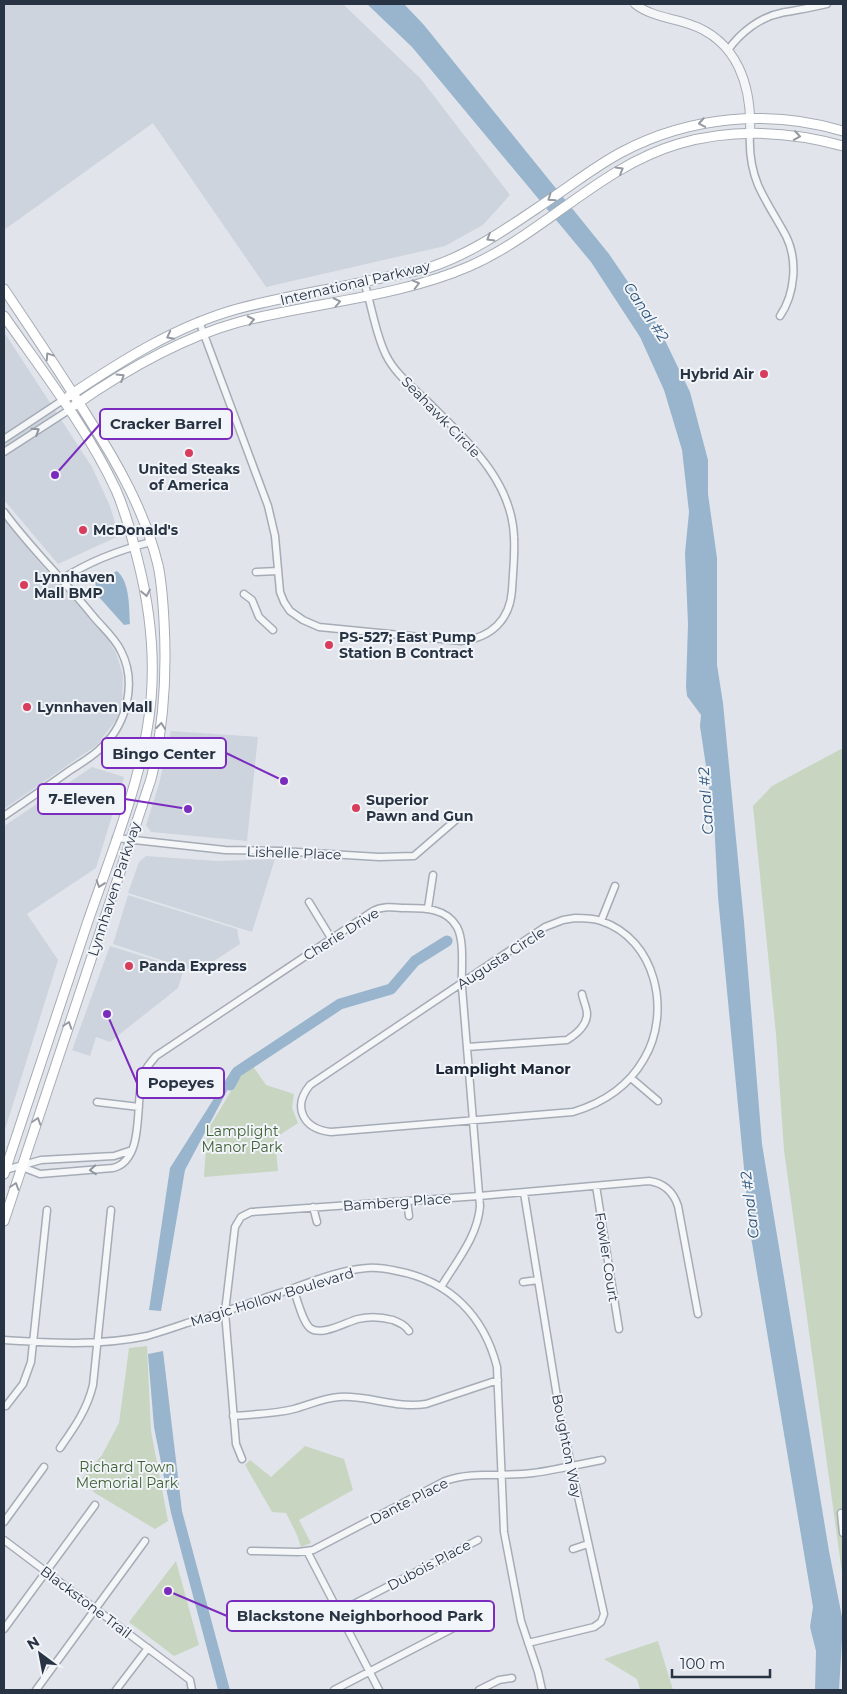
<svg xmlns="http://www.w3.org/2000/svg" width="847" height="1694" viewBox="0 0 847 1694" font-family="Montserrat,sans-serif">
	<rect width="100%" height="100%" fill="#e1e5eb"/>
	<path fill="#ced4dd" d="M4,4H343L421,79L510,195L483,225L445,246L266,287L153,123L4,230Z
		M4,332L92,467L110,506L119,536L58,564L4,500Z
		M4,519L38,561L105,635L116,653L123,675L122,705L116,720L97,745L4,809Z
		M171,731L258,737L247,841L151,832L146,825L159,784Z
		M92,767L124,777L96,868L27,914L58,960L4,1133V826Z
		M146,856L217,861L275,859L252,932L128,893L139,862Z
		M128,895L237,929L240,944L197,972L113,944Z
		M110,946L184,969L178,988L110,1042L96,1037L90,1056L72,1050Z"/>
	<path fill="#c7d5c1" d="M843,748V1580L784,1150L776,1034L753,806L772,786Z
		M252,1065L266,1085L294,1094L292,1108L298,1123L275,1138L278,1171L204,1177L207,1131L239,1078Z
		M147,1346L151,1431L168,1521L155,1529L95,1493L82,1478L102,1455L119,1423L129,1348Z
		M305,1446L344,1459L353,1490L299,1520L311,1543L301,1547L297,1535L286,1513L272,1512L245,1465L250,1460L271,1477Z
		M176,1561L199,1645L174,1656L129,1622Z
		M658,1641L673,1690H640L637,1679L604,1659Z"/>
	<path fill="#99b5cd" d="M367,4H404L424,25L609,254L658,326L690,392L708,460V494L717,558V665L723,703L744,922L762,1144L829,1551L843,1622L839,1690H815L816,1651L810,1627L813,1607L750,1231L718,897L714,820L700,726L701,715L687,696L686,687L688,624L685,553L689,512L682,450L664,390L640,337L591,262L412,47Z
		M117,571C130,582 129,607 130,624L124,625L98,596L95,582Z
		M232,1070L237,1072L185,1170L161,1311L149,1310L170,1168Z
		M163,1351L182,1511L230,1690H218L171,1513L154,1427L148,1354Z"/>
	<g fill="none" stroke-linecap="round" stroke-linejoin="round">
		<path stroke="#99b5cd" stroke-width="11" d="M230,1085L237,1072L340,1004L391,989L415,961L447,941"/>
		<g stroke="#a6acb6" stroke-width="9">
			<path id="minor" d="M728,50C740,33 760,17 781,13C796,10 811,8 827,4
				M750,133C749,151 751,168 758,185C766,203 777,219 786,236C798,260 795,294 780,316
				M199,321L268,506L275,536L280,592L284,602L290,611L303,620L319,627L461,641C491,638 510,620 512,590C513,572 515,554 514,537C512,480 466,440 429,403C414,388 395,374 386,355C375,333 372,306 364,282
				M4,439L63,400
				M4,452L69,410
				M4,512C31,549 64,580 93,616C102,627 115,638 121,651C137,682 127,723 103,746C94,756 81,763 69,771C48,786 26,801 4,816
				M256,572L278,571
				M62,579C90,561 119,550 151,542
				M244,594L252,600L259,617L273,630
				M116,838L225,850L280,851L379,857L414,856L458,818
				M309,902L331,938
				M428,908L433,875
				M575,918C583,918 593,918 601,921C656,939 672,1012 644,1059C628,1087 603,1103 573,1112L331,1132C303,1129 292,1107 310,1085L545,927L563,920Z
				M601,921L615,886
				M467,1047L567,1040C575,1035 587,1026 587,1014C587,1008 583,1000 582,994
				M631,1078L658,1101
				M97,1102L139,1107
				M22,1167L40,1174L113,1168C145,1160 135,1105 142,1079C144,1070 150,1063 156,1056L373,911C383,906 392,907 403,908C422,908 446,907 457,927C465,942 461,970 462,987C468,1060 474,1133 480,1206C478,1236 456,1262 441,1287
				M5,1170L41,1160L114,1156L132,1150
				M596,1186L619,1329
				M524,1193L560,1415L604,1614L601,1622L594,1627L528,1643
				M407,1201L409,1216
				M313,1207L317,1222
				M523,1282L538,1280
				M293,1288C297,1298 302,1321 310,1328C321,1337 346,1322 358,1319C370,1316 382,1317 393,1320C400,1323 405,1325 409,1331
				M4,1340C51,1343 100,1346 147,1336C160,1332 173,1328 187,1323C222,1313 256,1301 291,1289C315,1280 341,1270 367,1268C377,1267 388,1269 397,1271C450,1281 484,1316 497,1367L504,1532L521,1621L538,1672L542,1690
				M6,1406L23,1384L31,1362L47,1210
				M233,1416C254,1414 274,1414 294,1409C309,1405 323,1398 339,1397C369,1395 396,1409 426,1404L498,1380
				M60,1448C74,1428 87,1410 93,1385L111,1210
				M242,1459L236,1444L225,1312L235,1227L241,1217L251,1212L479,1196L649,1181C664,1183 673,1191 678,1206L698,1314
				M841,1513L843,1533
				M4,1522L44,1467
				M4,1540L190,1680L192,1690
				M573,1549L588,1544
				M251,1551L298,1552L313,1550L445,1481C474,1471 503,1477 533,1473C556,1470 579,1464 602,1460
				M307,1551L379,1690
				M268,1624L301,1626L323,1620L478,1540
				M4,1629L95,1505
				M36,1690L145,1541
				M116,1690L148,1648
				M334,1690L490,1609
				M479,1690L499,1680L512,1678"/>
		</g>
		<g stroke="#a6acb6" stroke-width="10">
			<path id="tertiary" d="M635,4C650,16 671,18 689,24C738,40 752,87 750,133"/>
		</g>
		<g stroke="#a6acb6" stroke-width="11">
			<path id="secondary" d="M4,289C33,332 62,375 89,419C118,464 145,512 158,565C162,584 163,602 164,621C167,675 164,727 151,779L4,1221
				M4,316C43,372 87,428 116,490C126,513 132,537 138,561C152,616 157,674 147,730C136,795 108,862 87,924C59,1008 31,1091 4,1174
				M69,396C121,361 176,326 237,309C289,295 342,288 394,275C406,273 419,271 431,267C476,252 516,222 555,196C577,181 599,164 622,152C690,116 770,109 843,131
				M75,405C124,371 181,338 239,322C313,303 399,297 470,266C544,233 600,167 678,144C732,128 790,131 843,146"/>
		</g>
		<use href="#minor" stroke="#f4f6f8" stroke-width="6"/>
		<use href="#tertiary" stroke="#f4f6f8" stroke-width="8"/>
		<use href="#secondary" stroke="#fff" stroke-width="9"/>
	</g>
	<defs><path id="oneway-chevron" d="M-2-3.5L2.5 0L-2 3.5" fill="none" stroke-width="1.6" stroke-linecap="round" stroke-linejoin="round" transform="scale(1.25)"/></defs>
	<g stroke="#9499a2">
		<use href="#oneway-chevron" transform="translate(702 123) rotate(170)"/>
		<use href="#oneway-chevron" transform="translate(797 136) rotate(8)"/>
		<use href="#oneway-chevron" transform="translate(620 170) rotate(-30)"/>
		<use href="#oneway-chevron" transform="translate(551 198) rotate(145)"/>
		<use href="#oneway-chevron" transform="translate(490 238) rotate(149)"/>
		<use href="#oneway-chevron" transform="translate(416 284) rotate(-14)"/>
		<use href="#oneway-chevron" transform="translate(337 302) rotate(-12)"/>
		<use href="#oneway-chevron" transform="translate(251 320) rotate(-12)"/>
		<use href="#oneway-chevron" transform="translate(170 336) rotate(153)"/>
		<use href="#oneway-chevron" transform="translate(49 356) rotate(-124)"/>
		<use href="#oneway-chevron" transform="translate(121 377) rotate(-32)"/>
		<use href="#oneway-chevron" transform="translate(146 593) rotate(79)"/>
		<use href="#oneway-chevron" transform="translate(161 726) rotate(-83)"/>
		<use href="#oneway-chevron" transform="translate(100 884) rotate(109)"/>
		<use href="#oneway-chevron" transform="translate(68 1025) rotate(-72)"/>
		<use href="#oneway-chevron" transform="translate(37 1121) rotate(-72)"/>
		<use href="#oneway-chevron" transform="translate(15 1186) rotate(-72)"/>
	</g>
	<g stroke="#8e949e">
		<use href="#oneway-chevron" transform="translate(36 431) rotate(-33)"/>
		<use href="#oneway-chevron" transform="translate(93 1170) rotate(175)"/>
	</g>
	<g fill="#d93d5c" stroke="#f1f4f8" stroke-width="2">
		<circle cx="764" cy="374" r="5"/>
		<circle cx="189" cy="453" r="5"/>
		<circle cx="83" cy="530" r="5"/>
		<circle cx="24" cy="585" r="5"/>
		<circle cx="329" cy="645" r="5"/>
		<circle cx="27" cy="707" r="5"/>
		<circle cx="356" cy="808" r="5"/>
		<circle cx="129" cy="966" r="5"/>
	</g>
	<g text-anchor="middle" stroke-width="4" stroke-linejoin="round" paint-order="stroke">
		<g font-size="14" fill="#283344" stroke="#f1f4f8">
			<text transform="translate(355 283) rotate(-13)" y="5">International Parkway</text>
			<text transform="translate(441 417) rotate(46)" y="5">Seahawk Circle</text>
			<text transform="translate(294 853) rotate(2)" y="5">Lishelle Place</text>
			<text transform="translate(114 889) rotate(-72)" y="5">Lynnhaven Parkway</text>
			<text transform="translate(341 934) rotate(-32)" y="5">Cherie Drive</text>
			<text transform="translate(501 958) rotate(-33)" y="5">Augusta Circle</text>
			<text transform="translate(397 1202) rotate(-4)" y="5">Bamberg Place</text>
			<text transform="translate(607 1257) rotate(81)" y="5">Fowler Court</text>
			<text transform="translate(272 1297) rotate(-17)" y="5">Magic Hollow Boulevard</text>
			<text transform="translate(567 1446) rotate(79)" y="5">Boughton Way</text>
			<text transform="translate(409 1501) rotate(-27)" y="5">Dante Place</text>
			<text transform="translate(429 1565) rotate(-28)" y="5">Dubois Place</text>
			<text transform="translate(86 1602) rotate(37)" y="5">Blackstone Trail</text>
		</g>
		<g font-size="14" font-weight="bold" fill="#283344" stroke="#f1f4f8" text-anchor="start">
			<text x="754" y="379" text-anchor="end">Hybrid Air</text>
			<text x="189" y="474" text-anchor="middle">United Steaks<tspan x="189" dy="16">of America</tspan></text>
			<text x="93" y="535">McDonald's</text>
			<text x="34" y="582">Lynnhaven<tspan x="34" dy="16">Mall BMP</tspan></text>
			<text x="339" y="642">PS-527; East Pump<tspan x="339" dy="16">Station B Contract</tspan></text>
			<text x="37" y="712">Lynnhaven Mall</text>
			<text x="366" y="805">Superior<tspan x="366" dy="16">Pawn and Gun</tspan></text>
			<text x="139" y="971">Panda Express</text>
		</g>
		<g font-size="14" fill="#3e6034" stroke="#f1f4f8">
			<text x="242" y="1136">Lamplight<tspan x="242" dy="16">Manor Park</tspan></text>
			<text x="127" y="1472">Richard Town<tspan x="127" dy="16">Memorial Park</tspan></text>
		</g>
		<g font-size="15" font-style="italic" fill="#2e547b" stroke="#f1f4f8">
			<text transform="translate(646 312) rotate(56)" y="5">Canal #2</text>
			<text transform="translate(706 801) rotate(-94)" y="5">Canal #2</text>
			<text transform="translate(750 1205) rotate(-97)" y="5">Canal #2</text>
		</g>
		<g font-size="15" font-weight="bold" fill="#1a2434" stroke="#f1f4f8">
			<text x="503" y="1074">Lamplight Manor</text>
		</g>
	</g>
	<path fill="none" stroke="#7b2cbf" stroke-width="2" d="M55 475L100 424M284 781L226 753M188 809L125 799M107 1014L137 1083M168 1591L227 1616"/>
	<g fill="#7b2cbf" stroke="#f1f4f8" stroke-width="2">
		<circle cx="55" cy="475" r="5"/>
		<circle cx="284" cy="781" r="5"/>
		<circle cx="188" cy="809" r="5"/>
		<circle cx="107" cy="1014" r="5"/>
		<circle cx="168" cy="1591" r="5"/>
	</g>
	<g fill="#f1f4f8" stroke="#7b2cbf" stroke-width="2">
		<rect x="100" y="409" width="132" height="30" rx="5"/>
		<rect x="102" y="738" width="124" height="30" rx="5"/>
		<rect x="38" y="784" width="87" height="30" rx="5"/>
		<rect x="137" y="1068" width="87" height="30" rx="5"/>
		<rect x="227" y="1601" width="267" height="30" rx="5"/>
	</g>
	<g font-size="15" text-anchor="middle" font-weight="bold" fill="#283344">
		<text x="166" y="429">Cracker Barrel</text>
		<text x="164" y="759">Bingo Center</text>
		<text x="82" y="804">7-Eleven</text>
		<text x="181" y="1088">Popeyes</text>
		<text x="360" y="1621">Blackstone Neighborhood Park</text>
	</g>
	<rect width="847" height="1694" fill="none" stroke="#283344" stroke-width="10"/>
	<g transform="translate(40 1654) rotate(328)" stroke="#f1f4f8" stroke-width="4" paint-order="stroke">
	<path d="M0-4L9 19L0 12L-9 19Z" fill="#283344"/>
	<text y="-8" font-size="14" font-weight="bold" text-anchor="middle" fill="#283344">N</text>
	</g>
	<path d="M672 1669v8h98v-8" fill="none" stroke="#283344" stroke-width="2.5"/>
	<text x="680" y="1669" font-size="15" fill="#283344" stroke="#f1f4f8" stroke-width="4" paint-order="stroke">100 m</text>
</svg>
